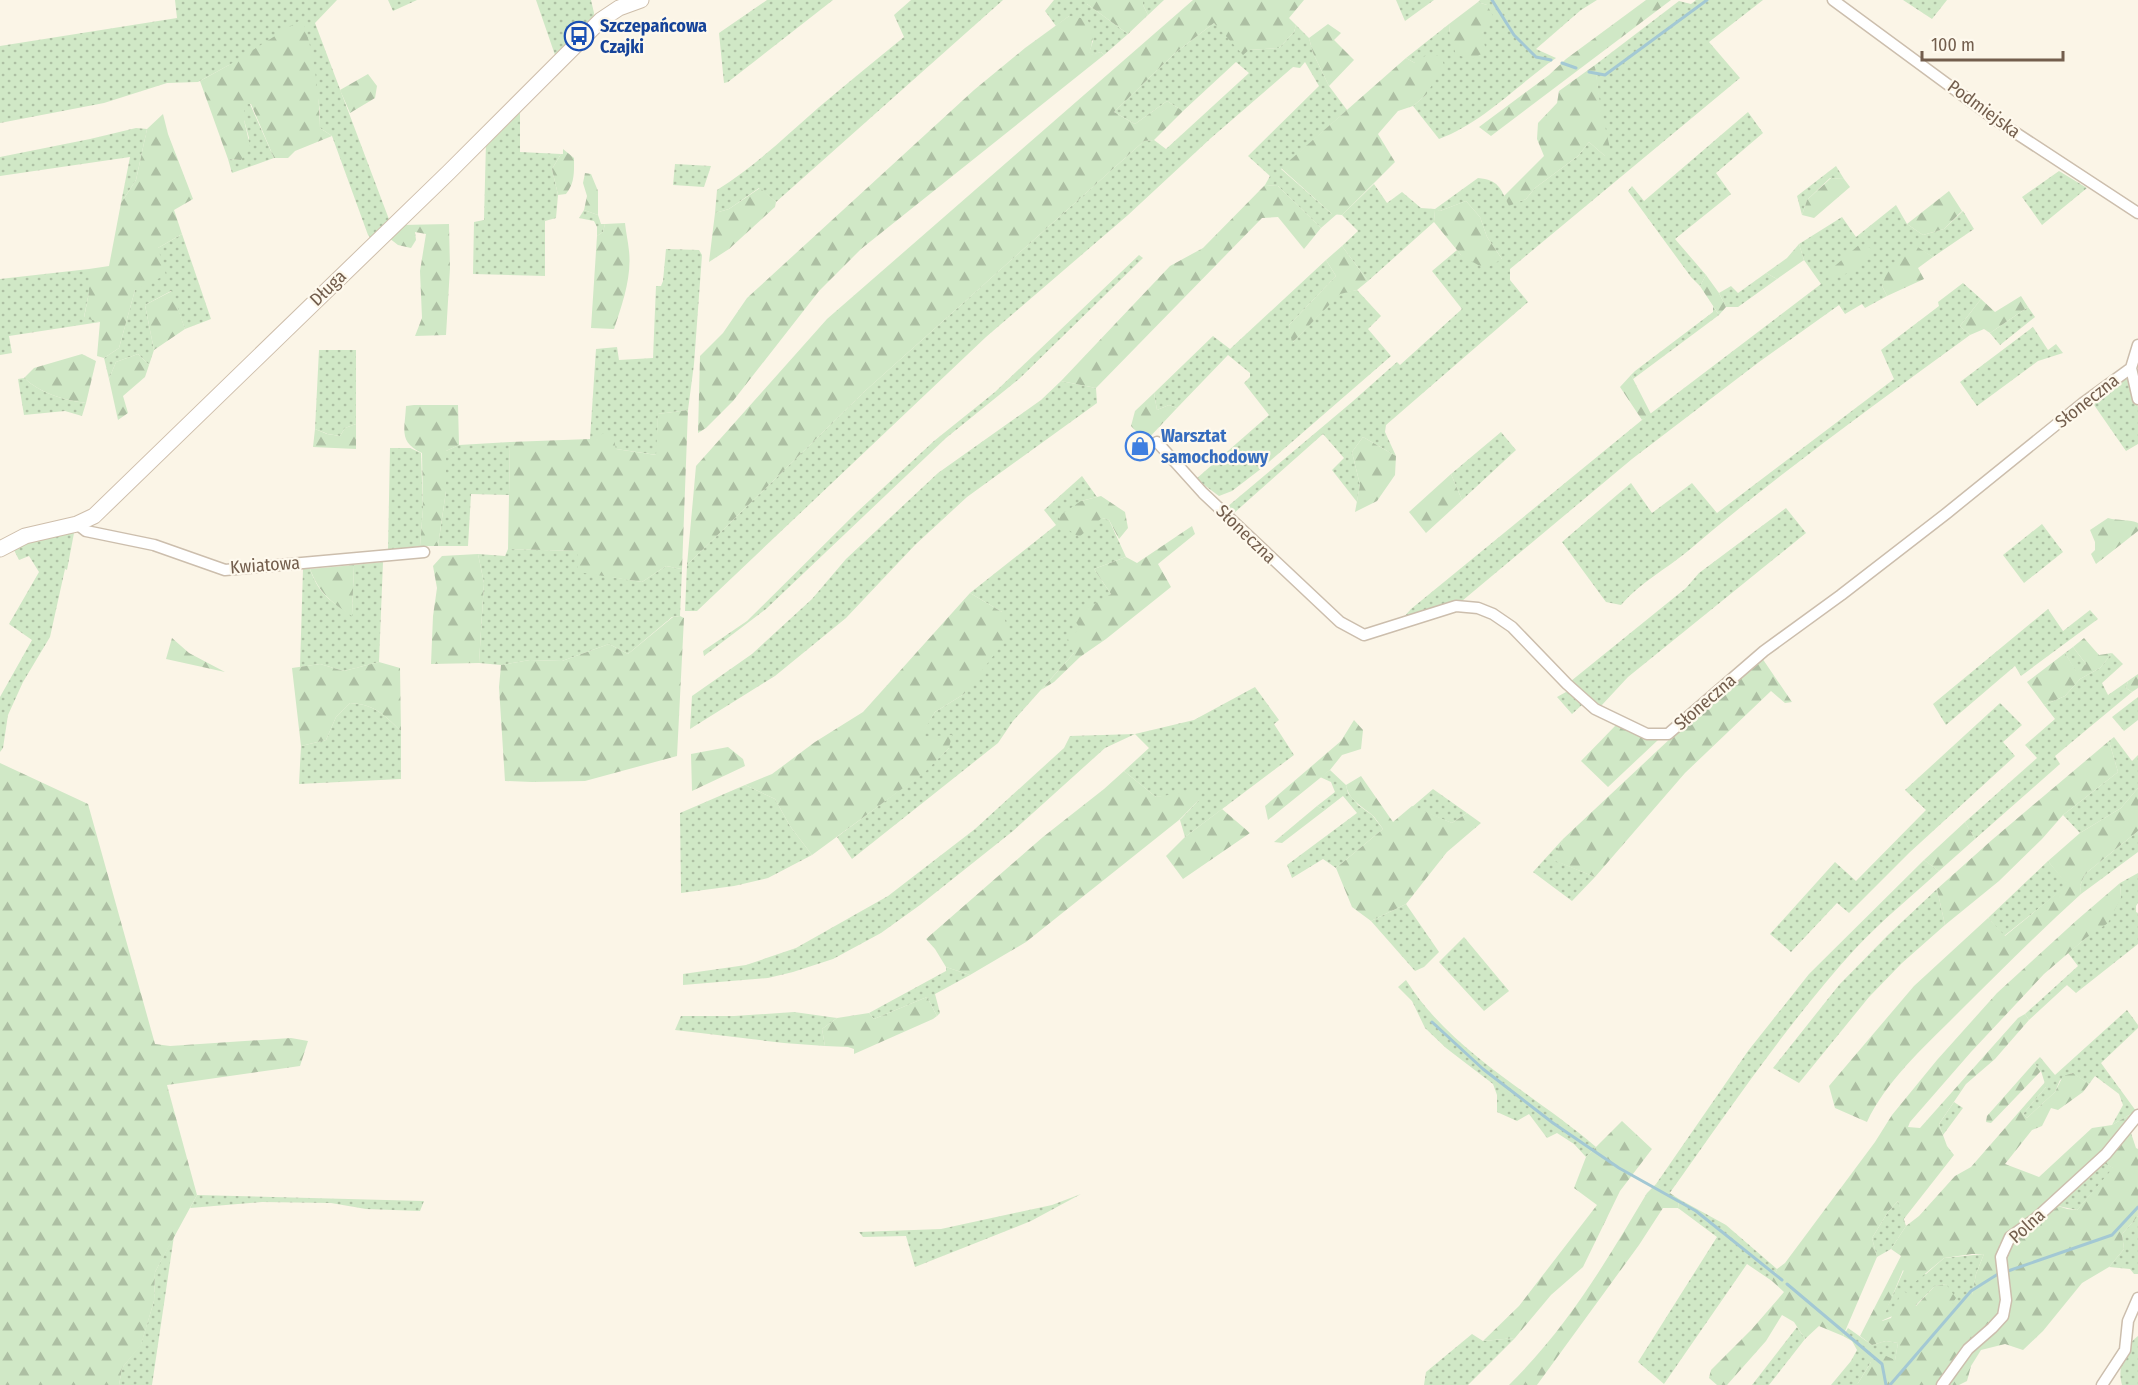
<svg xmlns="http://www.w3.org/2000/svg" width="2138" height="1385" viewBox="0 0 2138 1385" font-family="'Fira Sans Condensed',sans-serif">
	<defs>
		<pattern id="grass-dots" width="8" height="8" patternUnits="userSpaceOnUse" patternTransform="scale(1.5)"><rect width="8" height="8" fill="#d0e8c6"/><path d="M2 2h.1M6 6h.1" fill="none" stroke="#adbfa3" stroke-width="1.8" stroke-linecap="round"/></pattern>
		<pattern id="forest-firs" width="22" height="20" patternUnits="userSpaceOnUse" patternTransform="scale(1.5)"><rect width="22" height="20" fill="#d0e8c6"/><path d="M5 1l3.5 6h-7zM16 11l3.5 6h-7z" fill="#adbfa3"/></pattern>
	</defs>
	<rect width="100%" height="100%" fill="#fbf5e7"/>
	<path fill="url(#grass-dots)" d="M175,0H337L315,23L390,222L373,240L368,235L332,136L320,128V111L312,61L229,65L198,82L167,83L104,103L0,123V46L177,18Z
		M388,0H417L393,11Z
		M536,0H591L594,13L593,22L558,58L555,55Z
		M767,0H833L728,82L724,83L719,33Z
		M911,0H1003L776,202L759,188L729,209L715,213L717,190C754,167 785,137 818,108C846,84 875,61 904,37L894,15Z
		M1054,0H1087V4L1128,34L1104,55L1101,52L1088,56L1093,41L1069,16L1056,26L1045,11Z
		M1143,0H1164L1148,15L1143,5Z
		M1396,0H1434L1405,21Z
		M1480,0H1597L1581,10L1536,49L1556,58C1517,85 1484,122 1439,139L1413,106L1426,95L1415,63L1406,58L1449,24L1450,35L1482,33L1487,5L1478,2Z
		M1696,0H1763L1709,42L1740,78L1510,269V280L1528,302L1386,425L1385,432L1396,456L1363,437L1352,452L1360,485L1357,502L1332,470L1344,458L1323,434L1234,513L1227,507L1352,402L1397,362L1400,365L1462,309L1432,271L1457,250L1461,255L1502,259L1487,237L1480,217L1466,201L1440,211L1435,210L1434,222L1368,281L1342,246L1358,231L1342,215L1374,184L1387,203L1402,192L1421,208L1435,209L1478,178C1499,180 1500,188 1509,205L1526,199L1535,188L1578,156L1589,142L1605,156L1595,65L1679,1L1691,4Z
		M1903,0H1947L1932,19Z
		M1214,23L1249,50L1279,48L1294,32L1296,25L1309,38L1313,53L1329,86L1347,110L1281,169L1332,214H1337L1321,228L1278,186L1265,185L1270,176L1248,156L1319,86L1305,62L1300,68L1293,67L1211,138L1128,215L986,337L697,611H685L687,565L865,391L1144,141L1154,140L1166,149L1249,73L1236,62L1183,111L1167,101L1135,124L1114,112L1175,53Z
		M244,104H250L274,158L232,173L228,159L241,160L249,138L244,120Z
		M520,110V152L561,154L552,169L558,195L556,218L545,221V276L473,274L474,222L484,220L486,142Z
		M1748,112L1763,133L1716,173L1731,194L1675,239L1706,275L1700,286L1691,277L1628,191L1632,186L1644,201Z
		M136,128L147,129L136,180L121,203L130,157L0,176V157L90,139Z
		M675,164L711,166L704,187L673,185Z
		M1836,166L1844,179L1830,178L1807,200L1802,215L1797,196Z
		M2059,171L2087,188L2042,225L2022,197Z
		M1896,205L1907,224L1923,235L1944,229L1963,211L1974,229L1933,257L1916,247L1882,286L1887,296L1865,308L1862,304L1845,314L1839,305L1759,362L1632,459L1462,601L1402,619L1411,609L1642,420L1821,284L1804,260L1799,244L1842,217L1856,237Z
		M584,210L598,215L601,224H605L603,232L597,236V227L594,221L579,218Z
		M182,234L211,319L185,329L171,291L145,305L154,350L149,365L138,354L116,362L109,379L104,358L119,348L135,290L158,248Z
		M666,249L699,250L702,255L694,364L688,410L658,414L657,455L616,449L590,439L596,349L617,347L619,360L653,358L656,286H661L663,281Z
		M1139,255L1143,258L1019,379L946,438L766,609L704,656L703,651L747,621L857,512L934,441L995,392Z
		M1326,260L1336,276L1289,325L1293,342L1340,293L1357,290L1381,316L1368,329L1391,356L1262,468L1232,491L1219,496L1196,479L1269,415L1244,383L1250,377V373L1228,355L1177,408L1169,405L1157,410L1154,393L1213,336L1230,349Z
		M89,269V292L84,317L100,322L9,336L12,353L0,355V279Z
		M1766,273L1777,279L1738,307H1726L1719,293L1731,286L1738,293Z
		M1963,283L1981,299L1960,326L1970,335C1874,405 1778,474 1688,551C1665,570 1641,582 1621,605L1606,602L1562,542L1631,483L1652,513L1692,483L1717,513L1894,379L1881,350L1939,306L1938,302Z
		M1713,306L1719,315L1633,379L1631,375L1635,371L1713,312Z
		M2028,307L2035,317L2000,345L1990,333Z
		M2033,327L2048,350L2056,344L2063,353L2038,361L1977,406L1960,382Z
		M319,350H356V424L345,428L340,436L328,434L315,429Z
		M2127,376L2129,377L2138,407V444L2126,451L2092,402Z
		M24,378C40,393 63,400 86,403L82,416L65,411L24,415L18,379Z
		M1061,381L1096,388L1097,403L967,497L915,545L846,618L775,676L690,729L692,696L752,654L812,599L846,559L938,473L1041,400Z
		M1501,432L1516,450L1462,500L1451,474Z
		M510,442L509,495L471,494L468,546H438L446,491V451L459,445Z
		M390,448H410L421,453L423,509L420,546L388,551Z
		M1082,476L1097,497L1081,501L1102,518L1109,520L1126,557L1094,569L1111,594L1080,628L1074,653L1013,721L998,743L852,859L837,837L924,772L949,748L919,737L935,712L964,694L1002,612L970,593L1056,525L1044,510Z
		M1786,508L1806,533L1628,677L1601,706L1571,681L1686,588L1699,573Z
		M2042,524L2063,552L2024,583L2003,555Z
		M71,530L74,533L67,570L65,569L50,637L23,682L8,715L3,748L0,752V697L32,640L9,624L39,572L29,556L19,560L13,548Z
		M508,549L578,551L612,577L642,582L666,566L682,569L680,616L672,617L628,654L609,644L562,661L530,660L501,665L479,663L484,583L478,554L505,556Z
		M383,562L379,662L344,671L320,664L300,667L303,569H310C318,593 331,602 352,615L354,565Z
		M2048,609L2063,631L2090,610L2098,619L2021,676L2015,666L1946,725L1933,704Z
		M2073,647L2086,664L2076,672L2065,653Z
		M2112,653L2123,664L2102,683L2108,695L2128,681L2126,688L2132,692L2055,756L2060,764L1975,839L1965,822L2037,758L2025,745L2055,719L2044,705L2065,696L2080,679L2100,668Z
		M1255,687L1279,720L1274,724L1294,755L1185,837L1180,820L1199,800L1169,796L1156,797L1124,771L1149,748L1135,734L1105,748L1013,831L920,905L881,933L833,959L793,972L768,978L683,985V974L746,965L796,948L888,896L975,829L1064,748L1070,736L1135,734L1194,720Z
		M1566,692H1570L1583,704L1572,714L1557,697Z
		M2138,697V720L2124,731L2112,717Z
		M350,703C376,705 383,714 401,731V779L299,784L301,746L326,740L336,717Z
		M2000,703L2022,725L2003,742L2015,756L1909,853L1849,913L1837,903L1791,952L1770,934L1835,862L1856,881L1926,810L1905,790Z
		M2114,737L2132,761L2138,755V788L2121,808L2080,833L2063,815L2118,772L2109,741Z
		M1330,770L1346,785L1348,793L1358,805L1372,815L1383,829L1336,868L1323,859L1292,878L1287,865L1357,813L1343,796L1325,810L1317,806L1335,792L1331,782L1320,777Z
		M745,785L775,799L790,826L812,855L768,878L734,886L681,893L680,813Z
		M1433,789L1467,813L1452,823L1412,807Z
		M2138,831V852L2081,894L2080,886L2085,874Z
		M1563,839L1554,860L1595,877L1572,901L1533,872Z
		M1924,860L1939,871C1911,897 1881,921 1855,949C1786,1025 1729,1110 1669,1194L1656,1184L1748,1051L1809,974Z
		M2048,861L2068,885L2004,936L1988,918Z
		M2138,873V903L2136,906V912L2138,913V944L2076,993L2067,985L2029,1020L2025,1014L2078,966L2068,953L2086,938L2121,897L2120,883Z
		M1937,889L1945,925L1902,963L1869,997L1799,1083L1773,1068L1839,985L1888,935Z
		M1406,904L1439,952L1424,967L1415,971L1371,921Z
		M1464,937L1509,991L1484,1011L1439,962Z
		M946,967L970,975L935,994L940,1013L937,1016L927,997L874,1019L869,1013L946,971Z
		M1406,980C1451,1052 1533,1093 1596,1147L1586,1157L1574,1144L1557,1133L1547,1138L1529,1114L1517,1121L1497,1112V1095L1493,1084L1446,1048L1425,1028L1412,1001L1398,987Z
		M2127,1010L2138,1025V1028L2101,1063L2136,1111L2112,1125L2123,1105L2119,1094L2095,1076L2089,1084L2072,1073L2060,1080L2055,1092L2027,1118L2023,1114L2046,1087L2041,1071L2034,1063L2040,1057L2055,1075Z
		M794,1012L837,1018L822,1029L825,1046L784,1043L675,1030L681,1016H734Z
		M1954,1102L1963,1108L1943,1135L1939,1124Z
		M2102,1162L2114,1168L2077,1210L2058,1206Z
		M1081,1194L1031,1221L915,1267L906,1236L863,1237L859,1232L941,1229L1052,1205Z
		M197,1195L424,1201L420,1211L366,1209L331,1203L262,1202L190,1208Z
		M1679,1199L1726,1225L1777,1269L1772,1281L1747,1264L1664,1384L1638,1362L1717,1237L1678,1208Z
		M1898,1201L1906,1226L1891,1249L1877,1257L1872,1238L1888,1212Z
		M2138,1216V1274H2134L2130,1269L2109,1267L2124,1249L2122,1234Z
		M174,1236L152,1385H119L122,1368L141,1344L154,1301L155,1272Z
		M1984,1254L1976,1274L1972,1296L1951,1305L1946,1284L1935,1286L1915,1306L1881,1321L1904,1270L1926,1274L1944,1258Z
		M1797,1327L1805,1339L1769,1385H1752Z
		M1848,1328L1872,1345L1886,1341L1898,1343L1895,1361L1871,1362L1857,1385H1831L1851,1361L1857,1350L1852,1341L1843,1336Z
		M1472,1334L1483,1341L1515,1338L1468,1385H1424L1426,1372Z
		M2138,1336V1385H2122C2117,1369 2124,1346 2138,1336Z"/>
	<path fill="url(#forest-firs)" fill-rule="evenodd" d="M1087,0H1143V5L1148,15L1128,34L1087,4Z
		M1193,0H1304L1289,18L1296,25L1294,32L1279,48L1249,50L1243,55L1214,23L1175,53L1114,112L1135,124L1167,101L1183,111L1154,140L1144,141L865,391L687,565L696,466L827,319Z
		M1646,0H1671L1491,136L1479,127L1549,75L1566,59Z
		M1478,2L1487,5L1493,16L1482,33L1486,51L1473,59L1456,55L1450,35L1449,24Z
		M1069,16L1087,19C1095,33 1093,40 1089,55L1101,52L1104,55L861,249L819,291L733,401L706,428L698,433L700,356L723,333L747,298L974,90L1025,48Z
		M302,19C313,47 320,97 320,128L332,136L295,151L288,158H274L251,104H244V120L250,146L241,160L228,159L200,81L229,65Z
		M1328,24L1341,33L1334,40L1354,60L1329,86L1313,53L1309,38Z
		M1425,56H1441L1444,65L1426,95L1413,106L1398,111L1378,134L1395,162L1342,215L1332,214L1281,168L1406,58L1415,63Z
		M1595,65L1600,103L1611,153L1605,156L1589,142L1578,156L1535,188L1526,199L1509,206L1504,196L1544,156L1537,139L1538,123L1557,103L1559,91Z
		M368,74L377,86L375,98L350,113L340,90Z
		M163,114L168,134L193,199L174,210L182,234L158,248L166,275L135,290L119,348L104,358L97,356L100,322L84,318L89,292V269L109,266L121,203L136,180L147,129Z
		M563,149L574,158C574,172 575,183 566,194L558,195L552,169L561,154H563Z
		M585,173L591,174L598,191V215L584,210L587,196L583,183Z
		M1831,178L1844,179L1850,187L1814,218L1802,215L1807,200Z
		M1265,185L1278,186L1321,228L1304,249L1278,217L1262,218L1096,388L1061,381L1170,266L1203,248Z
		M760,188L776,202L775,207L729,249L709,262L715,213L729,209Z
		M1949,191L1962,211L1944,229L1923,235L1907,224Z
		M1466,201L1480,217L1487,237L1502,259L1485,269L1461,255L1434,222L1435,209L1440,211Z
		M625,223C626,233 628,241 629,251C632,277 622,305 614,329L591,328L597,236L603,232L605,224Z
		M449,224L450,268L446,335L415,336L422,318L420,271L426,234L415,232L416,240L411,248L398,245L389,238L401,225Z
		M1799,244L1804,260L1777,279L1766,273L1787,258Z
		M1860,244L1875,250L1843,276L1831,279L1828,272Z
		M1342,246L1368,281L1357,290L1340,294L1292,343L1289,325L1336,276L1326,260Z
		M1916,246L1933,257L1918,268L1924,279L1887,296L1882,286L1887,271Z
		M1706,275L1719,293L1726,307L1719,315L1700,286Z
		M172,291L185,329L154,350L145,305Z
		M2021,296L2028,307L1990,333L1984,329L1970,335L1960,326L1981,299L1995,312Z
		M82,354L96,361L86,403C63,400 40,393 24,378L34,368Z
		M138,354L149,365L145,377L123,396L128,413L118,420L109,379L116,362Z
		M1631,375L1651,414L1642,420L1620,387Z
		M1154,393L1157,410L1169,405L1177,408L1146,441L1131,426L1135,411Z
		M414,405H458L459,445L446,451V491L438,546H420L423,509L422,453C398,442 405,429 406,406Z
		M688,410L682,569L666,566L642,582L578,572V551L508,549L510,442L590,439L612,430L616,449L656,455L658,414Z
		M356,424V449L313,447L315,429L327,434L340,436L345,428Z
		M1363,437L1396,456L1395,475L1377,501L1355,512L1360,485L1352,452Z
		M1451,474L1462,500L1426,533L1409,512Z
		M1101,496L1125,512L1128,528L1119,539L1109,520L1102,518L1079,537L1060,524L1059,516L1081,501Z
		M2108,518C2118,521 2130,519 2138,523V531L2096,564L2091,554L2095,550V542L2090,530Z
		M1192,526L1195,534L1158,564L1171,587L1106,639L1080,657L1054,682L1041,690L1074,653L1067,640L1080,628L1072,617L1111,594L1094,569L1126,557L1137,563Z
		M478,554L484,583L479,663L431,664L433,616L437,588L433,566L442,556Z
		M354,565L352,616C331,602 319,593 310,569Z
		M970,593L1002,612L1010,634L964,694L935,712L920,737L952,735L949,748L925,772L812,855L790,826L775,799L745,785L772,774L815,742L863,712Z
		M680,616L684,618L677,756L585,781L532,782L505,781L499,687L501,665L530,660L562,661L609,644L628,654L673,617Z
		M172,638L189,653L225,672L166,659Z
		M2084,638L2099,655L2112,653L2100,668L2080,679L2065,696L2044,705L2027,682L2065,653L2076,671L2086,664L2073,647Z
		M1762,658L1792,702L1785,703L1771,691L1685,773L1595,877L1553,860L1563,839L1673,736Z
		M379,662L400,668L401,731C383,714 376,705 350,703L336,717L326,740L301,746L292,668L320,664L344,671Z
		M2138,674V688L2132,692L2126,688L2128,681Z
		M1354,720L1363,730L1361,749L1342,755L1330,770L1268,820L1265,806L1341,741Z
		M1616,725L1645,738L1658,740L1608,787L1581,761Z
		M2109,741L2118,772L2063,815L2042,839L1999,881L1945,925L1937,889L1993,839Z
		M728,747L743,759L745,766L692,791L691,754Z
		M0,763L88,804L155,1044L170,1046L291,1038L308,1041L300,1066L167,1085L197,1195L155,1272L154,1301L141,1345L122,1368L119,1385H0Z
		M1124,771L1156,797L1192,791L1199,800L1179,820L1026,942L970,975L946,967L935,949L926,939L1043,837L1104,789Z
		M1361,776L1393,822L1412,806L1452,823L1467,813L1481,823L1447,852L1406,904L1371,921L1352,907L1336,868L1383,829C1379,824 1376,818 1371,814C1360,805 1349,800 1346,785Z
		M2138,788V831L2085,874L2080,886L2081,894C2039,932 1999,972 1958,1013C1926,1045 1886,1081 1867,1122L1835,1108L1829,1086L1914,986L1988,918L2005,936L2067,885L2048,861L2080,833L2121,808Z
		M1317,806L1325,810L1282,843L1274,842Z
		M1222,809L1250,833L1183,879L1166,856L1185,837Z
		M1965,822L1975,839L1939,871L1924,860Z
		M2120,883L2121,897L2108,923L2086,938L2044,974L1971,1052L1910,1122L1908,1127L1920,1128L2018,1018L2025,1014L2029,1020L1995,1059L1966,1084L1939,1124L1947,1146L1954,1155L1903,1220L1898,1201L1888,1212L1872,1238L1877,1257L1843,1336L1819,1326L1805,1339L1794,1322L1782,1315L1766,1341L1727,1385H1717L1709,1378L1711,1370L1752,1329L1784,1292L1772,1281L1777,1269L1785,1263L1875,1142L1892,1115L1937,1060L1997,993L2077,920Z
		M927,997L937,1016L933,1019L854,1054V1049L848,1047L825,1046L822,1029L837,1018L869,1013L874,1019Z
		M2034,1063L2041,1071L1991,1123L1986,1122L1987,1116Z
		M2073,1073L2089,1084L2083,1092L2058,1110L2051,1108L2042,1126L2032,1130L2005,1164L2039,1177L2092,1128L2112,1125L2136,1111L2109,1145L2032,1217L2014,1230L1999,1245L2002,1308L1990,1325L1968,1346L1936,1385H1857L1871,1362L1884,1355L1895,1360L1898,1343L1886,1341L1872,1345L1860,1336L1901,1256L1891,1249L1906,1226L1919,1216L1955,1176L1971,1167L2046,1081V1087L2023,1114L2027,1118L2055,1092L2063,1076ZM1972,1254H1984L1976,1274L1972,1295L1952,1304L1956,1298L1946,1284L1935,1286L1916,1306L1914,1298L1902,1290L1891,1318L1882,1321L1903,1270L1914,1283L1944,1258Z
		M1622,1121L1652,1149L1620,1191L1583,1267L1551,1295L1515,1338L1483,1341L1519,1306L1597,1205L1574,1188L1586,1157Z
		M2130,1130L2136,1148L2138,1149V1216L2122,1234L2124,1249L2109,1267L2082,1283L2043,1331L2023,1350L2005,1344L1981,1350L1971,1366L1967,1381L1959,1385H1946L1970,1353L2002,1324C2003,1304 1999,1261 2010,1245C2021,1229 2043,1217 2058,1206L2067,1209L2077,1210L2113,1168L2102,1162Z
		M1656,1184L1679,1199L1678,1208H1663L1639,1245L1537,1385H1509C1567,1328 1606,1262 1647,1193Z"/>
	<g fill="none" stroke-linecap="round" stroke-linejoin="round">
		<path stroke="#a3c8d4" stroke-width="3" d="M1492,0L1514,35L1536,57L1551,60
			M1562,63L1576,68
			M1589,72L1605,75L1707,0
			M1432,1022L1483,1069L1553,1123L1619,1168L1696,1211L1782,1280
			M2008,1271L2112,1235L2138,1207
			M1787,1284L1882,1364L1886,1385
			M1890,1385L1971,1291L1998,1274"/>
		<g stroke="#ccbead" stroke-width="13">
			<path id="street" d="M1833,0L1996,120L2138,213
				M2138,345L2131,368L2138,399
				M1157,442L1203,493L1340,622L1364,635L1456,606L1478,608L1493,614L1512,627L1567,684L1595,709L1647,734H1668L1764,651L1841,595L1947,513L2083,403L2131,368
				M77,524L86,531L154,545L225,570L424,552
				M1942,1385L1968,1349L1992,1328L2003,1316L2006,1300L2001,1257L2010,1237L2035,1219L2106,1154L2138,1115
				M2102,1385L2125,1350L2128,1321L2138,1298"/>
		</g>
		<g stroke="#cebeab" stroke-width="17">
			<path id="secondary" d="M0,549L25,536L77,524L94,516L449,172L601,20L619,8L641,0"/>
		</g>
		<use href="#street" stroke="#fff" stroke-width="10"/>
		<use href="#secondary" stroke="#fff" stroke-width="15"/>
	</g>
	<defs>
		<g id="bus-ring" transform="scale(1.5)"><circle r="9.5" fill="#fef9ed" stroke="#1a4fb4" stroke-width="1.5"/><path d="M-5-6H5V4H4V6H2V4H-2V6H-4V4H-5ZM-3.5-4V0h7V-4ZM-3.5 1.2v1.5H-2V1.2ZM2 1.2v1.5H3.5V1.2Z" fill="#1a4fb4"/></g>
		<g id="shop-ring" transform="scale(1.5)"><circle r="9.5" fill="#fef9ed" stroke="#3f7fe0" stroke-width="1.5"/><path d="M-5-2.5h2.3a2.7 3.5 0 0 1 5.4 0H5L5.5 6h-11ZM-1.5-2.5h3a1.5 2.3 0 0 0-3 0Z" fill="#3f7fe0"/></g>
	</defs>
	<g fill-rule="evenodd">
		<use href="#bus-ring" x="579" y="36"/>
		<use href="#shop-ring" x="1140" y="446"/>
	</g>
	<g text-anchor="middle" stroke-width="4.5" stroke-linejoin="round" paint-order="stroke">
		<g font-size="18" font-weight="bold" fill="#164399" stroke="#fef9ed" text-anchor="start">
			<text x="600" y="32">Szczepańcowa<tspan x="600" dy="21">Czajki</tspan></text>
		</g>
		<g font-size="18" fill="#735e4d" stroke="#fef9ed">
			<text transform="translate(1984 109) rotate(36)" y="6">Podmiejska</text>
			<text transform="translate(328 288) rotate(-44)" y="6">Długa</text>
			<text transform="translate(2087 401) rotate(-38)" y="6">Słoneczna</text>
			<text transform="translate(1246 534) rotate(44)" y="6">Słoneczna</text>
			<text transform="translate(265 565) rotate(-4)" y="6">Kwiatowa</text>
			<text transform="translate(1705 702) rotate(-41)" y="6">Słoneczna</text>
			<text transform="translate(2027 1226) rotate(-42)" y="6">Polna</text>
		</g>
		<g font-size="18" font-weight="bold" fill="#366cbe" stroke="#fef9ed" text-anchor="start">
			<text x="1161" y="442">Warsztat<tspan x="1161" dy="21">samochodowy</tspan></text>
		</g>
	</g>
	<path d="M1922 51v9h141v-9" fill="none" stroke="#735e4d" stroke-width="3"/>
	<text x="1931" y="51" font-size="18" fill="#735e4d" stroke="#fef9ed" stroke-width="4.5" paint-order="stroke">100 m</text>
</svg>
